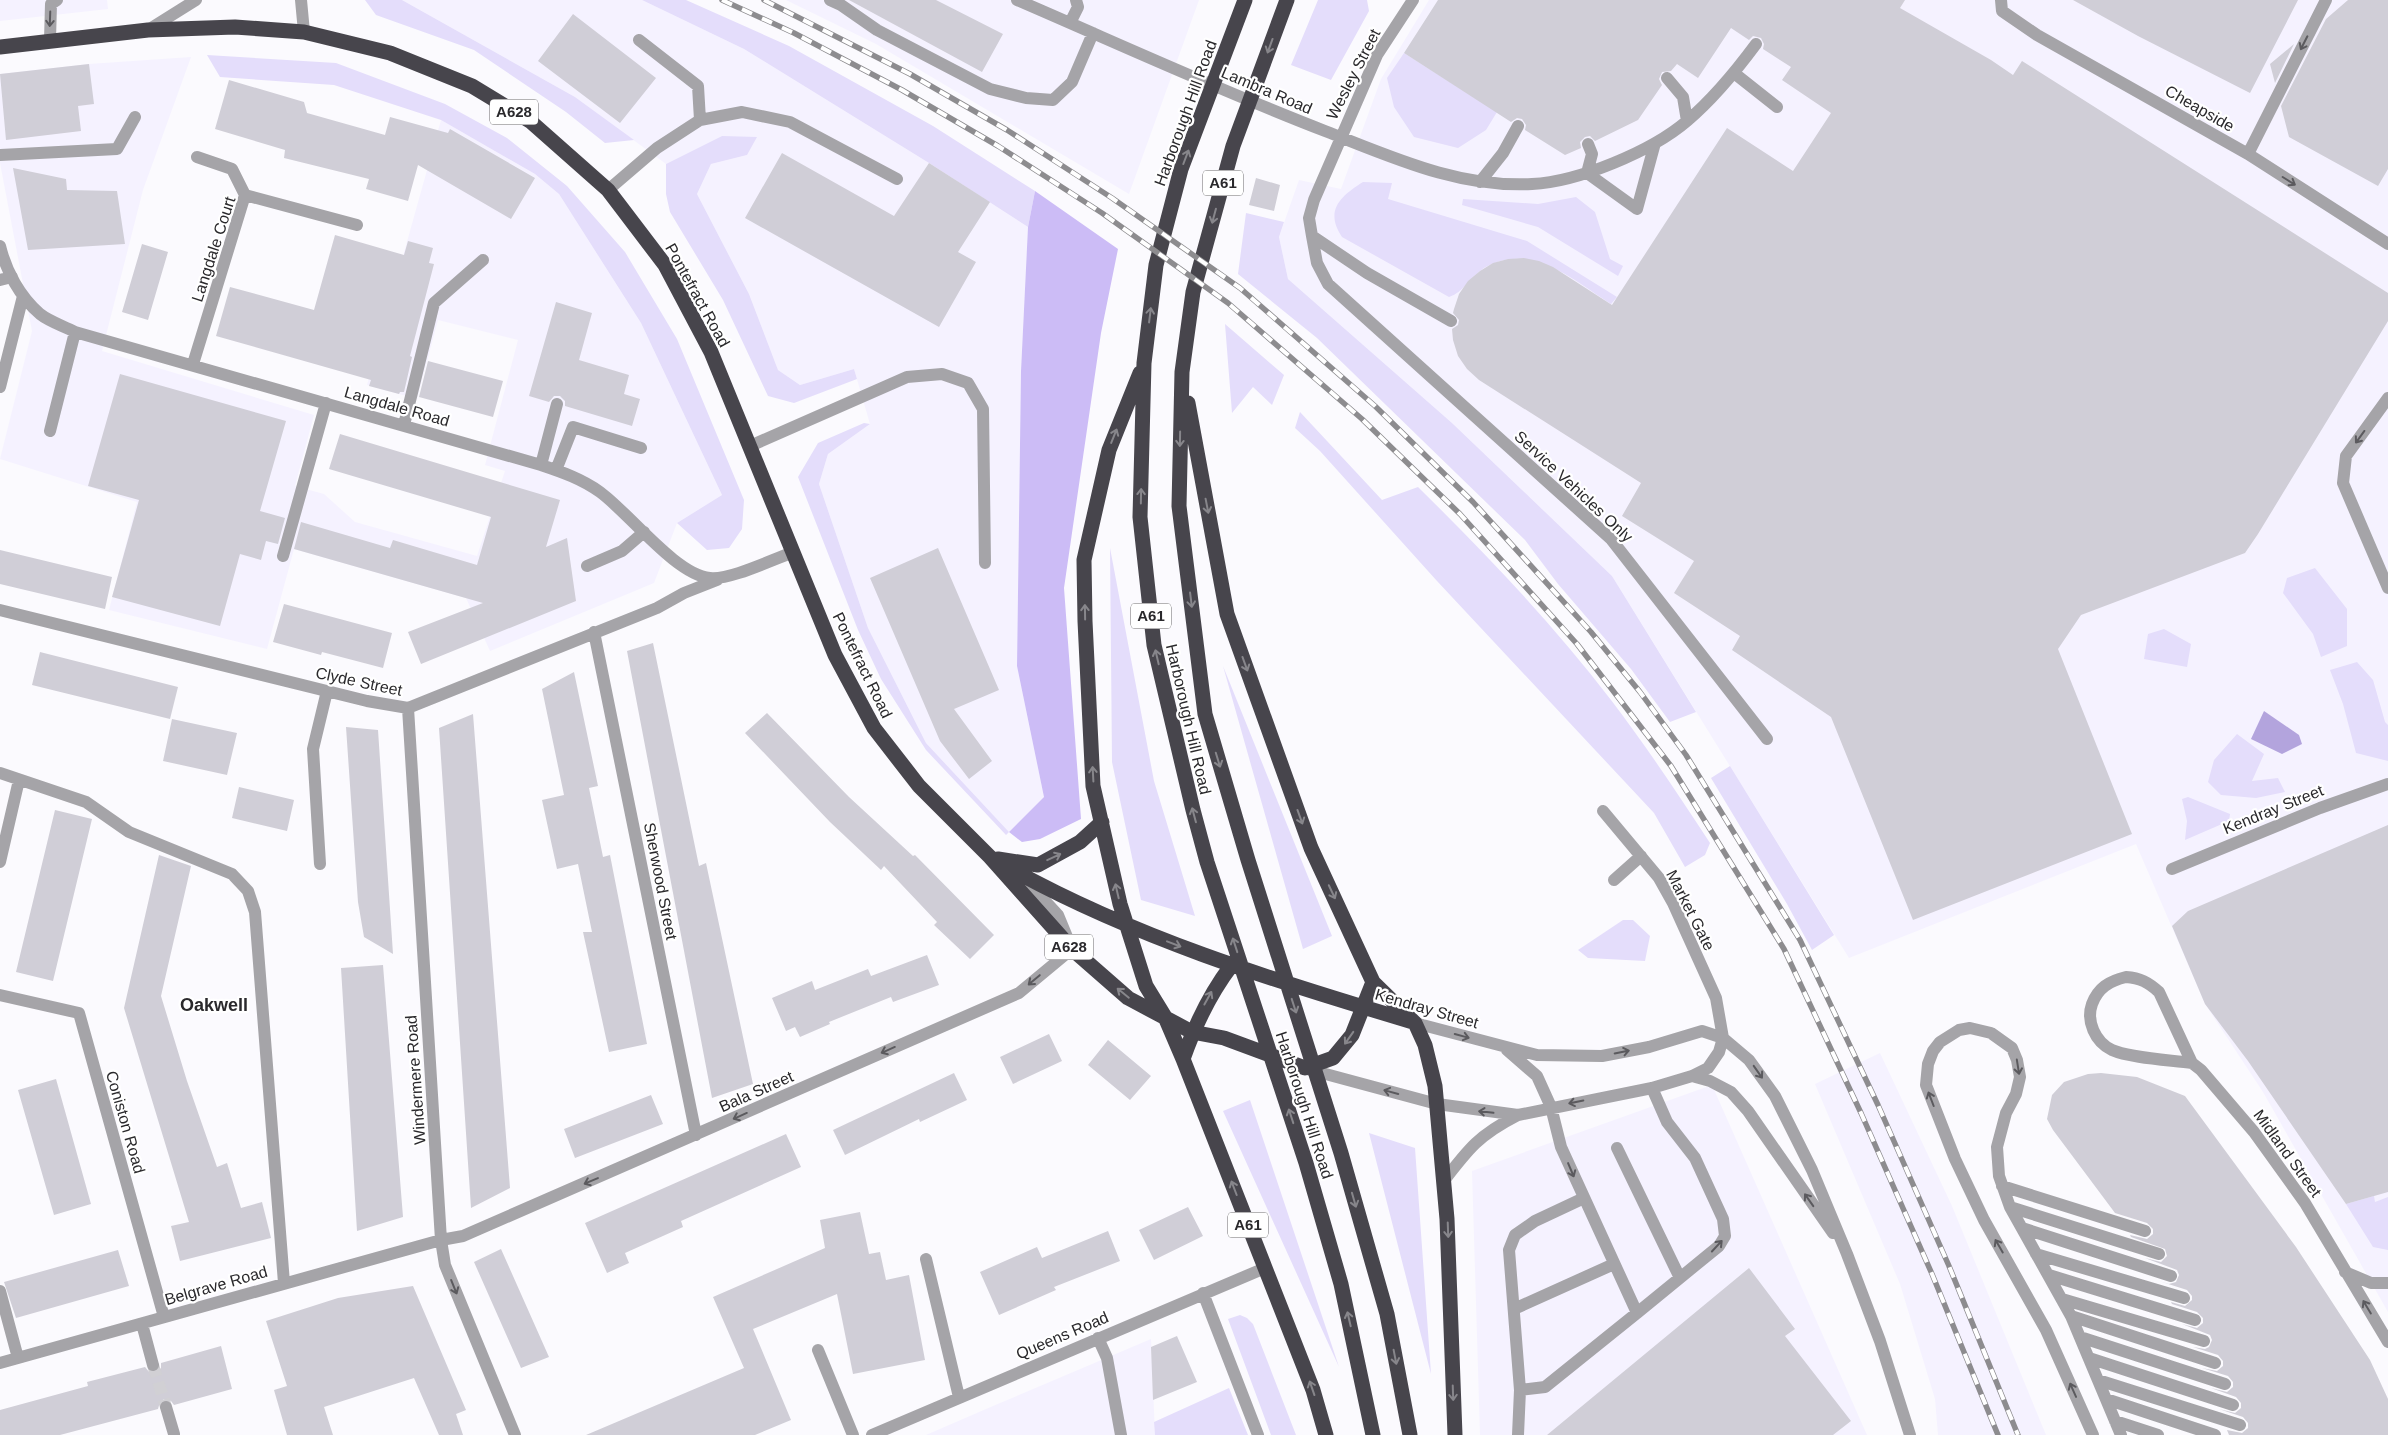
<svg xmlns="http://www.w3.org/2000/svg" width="2388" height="1435" viewBox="0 0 2388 1435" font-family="Helvetica,sans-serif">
	<rect width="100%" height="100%" fill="#fbfafe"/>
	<path fill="#f5f2ff" d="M0,0H107L108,9L0,21Z
		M402,0H642L744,49L929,163L1028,227L1021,371L1017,666L1044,797L1009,832L926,743L868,628L819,484L828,454L870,424L854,369L800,385L778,370L749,294L697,194L711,164L747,155L722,136L666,164L575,97Z
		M786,0H1199L1129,194L876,44Z
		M1429,0H2388V1312L2263,1092L2205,1004L2136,844L1849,958L1612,576L1452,423L1288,279L1279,237L1299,180L1341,189L1381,79Z
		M191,57L143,190L102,351L314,415L295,486L324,494L355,522L477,556L505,471L485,465L518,340L438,320L417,399L367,385L441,120L535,174L559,194L641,323L722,495L677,523L654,583L490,651L466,598L294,549L267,649L109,610L137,502L0,459L32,331L0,163V74L89,64Z
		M1880,1053L1952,1206L2046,1435H1938L1935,1399L1900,1284L1815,1084Z
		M1712,1085L1867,1435H1480L1472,1171Z
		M1151,1339L1155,1435H926L993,1406Z"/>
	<path fill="#e4ddfb" d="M365,0H402L575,97L634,140L605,143L566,112L474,50L376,15Z
		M642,0H686L789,46L933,126L1035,191L1028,227L929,163L744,49Z
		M1318,0H1367L1369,11L1331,80L1291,65Z
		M1404,53L1497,112L1486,130L1458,148L1414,137L1394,107L1387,78Z
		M207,55L336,63L445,104L507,138L567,186L625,252L677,339L744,500L742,529L729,548L707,550L677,523L722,495L641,323L559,194L535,174L441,120L334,85L220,77Z
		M722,136L757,137L747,155L711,164L697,194L749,294L778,370L800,385L854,369L857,379L794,403L768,396L723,300L670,212L666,194V164Z
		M1363,182L1392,183L1388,199L1527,241L1617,297L1611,304C1573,280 1531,241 1484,268C1470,277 1464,292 1449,297L1342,237C1324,210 1341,196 1363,182Z
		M1576,197L1595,212L1610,259L1623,266L1618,276L1538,227L1462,205L1463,199L1538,204Z
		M1246,213L1284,222L1279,237L1288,279L1452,423L1612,576L1696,712L1670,722L1631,669L1558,584L1525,540L1317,338L1238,274Z
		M1225,324L1284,375L1272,405L1253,387L1232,413Z
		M1300,412L1382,500L1418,487C1486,554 1553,624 1611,700C1646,746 1678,794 1710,843L1705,855L1685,867L1654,813L1437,581L1320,451L1295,428Z
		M864,423L870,424L828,454L819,484L868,628L926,743L1009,832L1006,835L926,750L881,679L858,630L798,477L818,443Z
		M1110,548L1154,781L1195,916L1141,900L1112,762Z
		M2315,568L2347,609V646L2321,657L2313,634L2283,593L2287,578Z
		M2164,629L2191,644L2187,667L2144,659L2148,634Z
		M2357,662L2373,680L2385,722L2388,725V761L2356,753L2343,704L2330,670Z
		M1223,666L1332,936L1303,949Z
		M2237,734L2264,754L2252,781L2278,778L2285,792L2256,798L2221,795L2208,782L2214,760Z
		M1730,766L1834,935L1812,950L1787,904L1711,778Z
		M2188,797L2230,814L2229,821L2185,840L2187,821L2182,799Z
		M1623,920H1633L1650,936L1645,961L1588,958L1578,950Z
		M1250,1100L1339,1367L1223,1111Z
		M1369,1133L1415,1148L1431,1374Z
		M2374,1196L2375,1202L2388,1197V1250L2373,1247L2346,1204Z
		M1240,1315L1247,1318L1253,1324L1296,1435H1271L1228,1319Z
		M1229,1388L1248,1435H1155L1154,1422Z"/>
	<path fill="#ccbcf6" d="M1035,191L1118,249L1101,333L1064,588L1081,819L1040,839L1022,842L1009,832L1044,797L1017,666L1021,371L1028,227Z"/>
	<path fill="#b3a4dd" d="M2264,711L2299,735L2302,744L2282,754L2251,739Z"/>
	<path fill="#d0ced7" d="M849,0H936L1003,34L982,72Z
		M1438,0H1905L1900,8L1991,60L2013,75L2022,61L2388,293V321L2258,534L2245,553L2081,615L2058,649L2132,834L1913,920L1831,717L1732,650L1740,636L1674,593L1694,561L1622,516L1641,483L1479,380L1467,369L1458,356L1453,340L1452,329L1458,325L1459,320L1453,313L1454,309L1459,294L1468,281L1480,271L1493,263L1508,259L1524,258L1539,261L1553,267L1612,305L1727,128L1793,171L1831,113L1782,80L1791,67L1763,49L1764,44L1761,38L1753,36L1749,40L1731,28L1698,78L1677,64L1671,71L1662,72L1659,79L1662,85L1638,120L1595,141L1590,136L1585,137L1580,142L1581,148L1565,155L1525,130L1526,125L1522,119L1517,118L1511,122L1404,53Z
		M2073,0H2298L2250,93L2138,36Z
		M2348,0H2388V169L2378,186L2289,137L2281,106L2326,19Z
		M573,14L656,78L620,123L538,61Z
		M2294,44L2275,83L2270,64Z
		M89,64L94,104L78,106L81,131L6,140L0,74Z
		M229,80L304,102L307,113L385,135L390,117L448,133L450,129L535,178L511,219L418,165L408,201L366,189L369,179L284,158L285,150L215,129Z
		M782,153L894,216L929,163L990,202L958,252L976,262L939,327L745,218Z
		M13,168L66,179L67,190L117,191L125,244L28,250Z
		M1256,178L1280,185L1274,211L1249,205Z
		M335,235L404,255L408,241L433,248L429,263L434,264L410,356L412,357L404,392H400L399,394L369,386L371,380L216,336L230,287L314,310Z
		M142,244L168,252L148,320L122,312Z
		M556,302L592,313L579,360L629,375L624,394L640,399L632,426L565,406V401L560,396H554L549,402L529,396Z
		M428,361L503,381L493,417L419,397Z
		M120,374L286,421L260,511L285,518L278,544L266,541L261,560L240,554L220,626L112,597L139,500L88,486Z
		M340,434L560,500L546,547L567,538L576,601L421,664L408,632L483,603L294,549L301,522L390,548L393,540L477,565L491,517L329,469Z
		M938,548L999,690L954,709L992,761L969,779L940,741L870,578Z
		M0,550L112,577L105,609L0,584Z
		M284,604L392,633L383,668L322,652L321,655L273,642Z
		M653,643L699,866L706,863L753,1084L712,1098L627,651Z
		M40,652L178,687L170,719L32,685Z
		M574,672L598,786L589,788L603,857L610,855L647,1044L609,1052L583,932H592L578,864L557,869L542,800L564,795L542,689Z
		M767,713L849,797L913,856L915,855L994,935L970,959L934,925L937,922L884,866L881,870L830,822L745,733Z
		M473,714L510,1188L471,1208L439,728Z
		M172,719L237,733L227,775L163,761Z
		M346,727L378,730L393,954L364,937L358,902Z
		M239,787L294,800L287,831L232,818Z
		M55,810L92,819L53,981L16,972Z
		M2388,825V1192L2346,1204L2248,1061L2205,1004L2172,926L2188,911Z
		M159,855L191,866L161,996L187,1081L217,1167L227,1163L241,1208L262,1202L271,1238L180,1261L171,1226L189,1222L124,1008Z
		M927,955L939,985L893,1002L891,997L829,1022L830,1024L800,1037L795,1027L786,1031L772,998L812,981L815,990L868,969L871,976Z
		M383,965L403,1217L357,1231L341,968Z
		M1049,1034L1062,1061L1013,1084L1000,1057Z
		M1108,1040L1151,1076L1130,1100L1088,1065Z
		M954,1073L967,1100L920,1122L919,1119L845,1155L833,1130Z
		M2101,1073L2137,1077L2185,1096L2296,1247L2370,1360L2388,1399V1435H2229L2227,1430L2242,1433L2248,1428V1423L2243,1417L2219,1409L2235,1413L2241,1408V1403L2236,1397L2211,1388L2227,1392L2233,1387V1382L2228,1376L2202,1368L2217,1371L2223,1366V1361L2218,1355L2193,1347L2205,1349L2209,1347L2212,1340L2210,1335L2182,1324L2197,1328L2203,1323V1318L2197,1312L2172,1304L2171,1302L2185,1306L2192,1300V1296L2187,1290L2159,1281L2169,1284L2176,1282L2179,1275L2177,1270L2145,1258L2161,1262L2167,1256L2165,1249L2131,1237L2130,1235L2147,1239L2153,1234V1229L2147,1223L2115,1213L2053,1130L2047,1119L2052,1095L2064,1082L2088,1074Z
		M56,1079L91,1204L54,1215L18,1090Z
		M651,1095L663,1124L575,1158L564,1129Z
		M786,1134L801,1167L681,1221L683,1227L625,1253L629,1263L607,1273L585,1223Z
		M1188,1207L1203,1236L1154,1260L1139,1230Z
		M860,1212L869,1254L880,1252L886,1280L909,1275L925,1360L853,1374L837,1294L753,1329L791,1420L755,1435H586L744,1368L713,1297L825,1248L820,1220Z
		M1108,1231L1120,1261L1054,1287L1056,1290L999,1315L980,1272L1037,1247L1042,1258Z
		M501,1249L549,1357L521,1368L474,1262Z
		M118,1250L129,1286L16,1318L4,1282Z
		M1749,1268L1795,1329L1785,1336L1851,1421L1833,1435H1547Z
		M413,1286L466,1410L456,1414L463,1435H439L414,1378L324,1407L333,1435H287L274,1390L287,1386L266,1321L338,1298Z
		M1177,1336L1197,1382L1153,1400L1151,1347Z
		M221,1346L232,1389L174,1405L171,1401L164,1399L160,1402L158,1409L60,1435H0V1410L88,1386L87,1382L145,1367L150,1373H156L161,1368V1363Z"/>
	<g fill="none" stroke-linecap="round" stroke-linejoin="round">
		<path stroke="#d1d0d4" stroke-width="12" stroke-dasharray="12 6" stroke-linecap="butt" d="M153,1365L166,1407"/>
		<path stroke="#a5a4a8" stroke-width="12" d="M301,0L304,32
			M830,0L841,5L877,30L990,89L1026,98L1053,100L1072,82L1093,33
			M1017,0C1119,44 1221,91 1325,131C1392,157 1458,188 1532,184C1578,182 1652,151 1687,121C1713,99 1736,71 1756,44
			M1413,0L1377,55L1314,200L1309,218L1312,236L1317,263L1328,284L1611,539L1767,739
			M2001,0L2002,11L2037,35L2248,154L2388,244
			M1070,23L1078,7L1076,0
			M148,30L196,0
			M50,40L51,4L57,0
			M639,40L698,86L700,120
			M1734,73L1777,107
			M1667,78L1683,97L1687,121
			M1588,144L1592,154L1587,173L1637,209L1655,143
			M2248,154L2326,0
			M0,155L117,149L135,117
			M197,157L232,169L245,195
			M1480,182L1503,153L1518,126
			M608,190L657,148L700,120L742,112L790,122L897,179
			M1312,236L1367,273L1451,321
			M0,246C6,271 20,297 40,314C50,322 64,326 75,332L541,465C562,472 582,479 600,492C629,513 676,575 710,578C731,580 773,559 794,552
			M0,280L12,277
			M193,364L245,195L357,225
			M0,387L23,296
			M2388,398L2346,456L2343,483L2388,588
			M404,425L434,303L483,260
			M50,431L75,332
			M750,446L907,377L942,374L968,383L983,409L985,563
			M541,465L557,404
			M556,470L573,427L641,448
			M283,556L326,403
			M587,566L622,551L644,532
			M0,610L367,701L408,708L657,608L684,593L717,580
			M594,632L696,1135
			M408,708L441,1240L445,1265L515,1435
			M0,773L86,802L129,832L232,874L248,891L255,912L284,1283
			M0,862L19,780
			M320,864L313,749L327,691
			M2172,869L2320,808L2388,784
			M1614,880L1641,856
			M2126,977C2140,978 2148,982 2159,992L2192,1063C2171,1060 2130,1058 2112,1050C2095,1042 2086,1021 2092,1004C2098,988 2109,981 2126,977Z
			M0,995L79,1013L164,1317
			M1415,1023L1537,1055L1602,1056L1649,1047L1702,1031L1723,1038L1749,1060L1775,1096L1812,1170L1847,1254L1880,1341L1910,1435
			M1507,1050L1537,1076L1551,1107L1561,1147L1637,1313L1719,1246L1725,1236L1723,1219L1695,1158L1667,1122L1652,1088
			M2192,1063L2201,1070L2254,1132L2305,1203L2388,1342
			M1307,1069L1437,1104L1518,1115L1652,1088L1692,1076L1708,1068L1719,1052L1723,1038L1716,998L1673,903L1659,878L1603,811
			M1692,1076L1710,1081L1731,1092L1748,1111L1833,1233
			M1617,1148L1679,1276
			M1443,1182C1469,1148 1479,1135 1518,1115
			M2002,1186L2145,1231
			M1584,1198L1535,1221L1515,1235L1509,1250L1520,1390L1545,1387L1637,1313
			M2010,1207L2159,1254
			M2022,1228L2171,1276
			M2036,1254L2184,1298
			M926,1259L959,1397
			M2345,1272L2371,1283H2388
			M2049,1275L2195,1320
			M0,1291L18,1358
			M1203,1293L1258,1435
			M2062,1299L2204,1341
			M1514,1309L1614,1264
			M2071,1316L2215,1363
			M142,1324L153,1365
			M2080,1337L2225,1384
			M1098,1338L1107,1358L1121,1435
			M818,1350L853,1435
			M2089,1358L2233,1405
			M0,1363L441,1240L463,1236L1019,993L1072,949L1058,915L1024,878
			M2098,1380L2240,1425
			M2106,1399L2215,1435
			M166,1407L174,1434
			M2115,1421L2158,1435
			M872,1435L1265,1268
			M1518,1435L1520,1390
			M2093,1435L2046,1330L1984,1220L1955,1159L1926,1085L1928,1064L1933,1051L1940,1042L1959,1030L1970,1028L1991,1033L2012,1048L2017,1060L2020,1077L2016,1094L2006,1113L1997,1147L1999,1176L2010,1207L2071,1316L2121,1435"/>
		<path stroke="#47454c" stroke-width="15" d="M1245,0L1181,169L1156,265L1144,363L1140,517L1154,645L1193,810L1207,862L1306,1163L1341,1284L1373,1435
			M1287,0L1233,146L1193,292L1182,372L1179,506L1205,714L1248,860L1341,1153L1387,1314L1410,1435
			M0,47L148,30L235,27L304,32L390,53L472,86L530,121L608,190L665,265L711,352L835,655L874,728L919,786L990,857L1072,949L1128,998L1192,1032L1224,1038L1305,1068L1333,1058L1352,1035L1373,982
			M1140,373L1109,450L1084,560L1085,621L1093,786L1120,904L1146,986L1165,1017L1183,1059L1313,1390L1326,1435
			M1188,403L1227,614L1311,848L1373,982L1415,1023L1425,1045L1435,1086L1447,1219L1455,1435
			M998,859L1038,865L1080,842L1102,822
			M1002,864C1131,937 1272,980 1413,1022
			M1183,1059C1195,1025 1209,995 1231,966"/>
		<g stroke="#8d8c8f" stroke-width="5.5">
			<path id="rail" d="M722,0L794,33L902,90L998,146L1102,213L1228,303L1362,419L1460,514L1577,644L1671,766L1784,949L1861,1113L1932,1274L1998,1435
				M764,0L910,74L1007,130L1112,198L1240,288L1375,406L1473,502L1591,632L1640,692L1686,755L1800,940L1878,1105L1949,1266L2018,1435"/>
		</g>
		<use href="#rail" stroke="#fff" stroke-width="4" stroke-dasharray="11" stroke-linecap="butt"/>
	</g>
	<defs><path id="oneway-shaft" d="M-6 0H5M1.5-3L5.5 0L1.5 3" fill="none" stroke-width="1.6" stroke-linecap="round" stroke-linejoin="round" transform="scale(1.25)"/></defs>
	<g stroke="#5b5a5e">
		<use href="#oneway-shaft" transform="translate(50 19) rotate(92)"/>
		<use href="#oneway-shaft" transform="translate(2304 43) rotate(117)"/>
		<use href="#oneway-shaft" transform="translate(2289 181) rotate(32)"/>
		<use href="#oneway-shaft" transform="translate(2360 437) rotate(126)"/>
		<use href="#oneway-shaft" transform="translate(1034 980) rotate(140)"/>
		<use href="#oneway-shaft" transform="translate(1462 1036) rotate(15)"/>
		<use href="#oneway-shaft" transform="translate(888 1050) rotate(156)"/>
		<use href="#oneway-shaft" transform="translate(1622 1052) rotate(-11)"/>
		<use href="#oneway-shaft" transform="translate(2018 1067) rotate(81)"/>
		<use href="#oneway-shaft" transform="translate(1758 1072) rotate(55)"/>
		<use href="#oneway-shaft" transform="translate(1391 1092) rotate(-165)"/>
		<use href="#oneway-shaft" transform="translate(1931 1099) rotate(-111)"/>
		<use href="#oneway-shaft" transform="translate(1576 1102) rotate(168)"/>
		<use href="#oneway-shaft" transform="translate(1486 1112) rotate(-174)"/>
		<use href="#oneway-shaft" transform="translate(740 1116) rotate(156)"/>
		<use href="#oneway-shaft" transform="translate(1571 1170) rotate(67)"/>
		<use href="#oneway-shaft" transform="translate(591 1181) rotate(157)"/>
		<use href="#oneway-shaft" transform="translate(1809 1200) rotate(-125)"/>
		<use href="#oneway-shaft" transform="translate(1717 1246) rotate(-47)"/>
		<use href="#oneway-shaft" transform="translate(1999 1246) rotate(-120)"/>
		<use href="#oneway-shaft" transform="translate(454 1287) rotate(68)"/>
		<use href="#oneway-shaft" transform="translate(2367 1307) rotate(-121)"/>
		<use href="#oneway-shaft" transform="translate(2073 1390) rotate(-114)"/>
	</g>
	<g stroke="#87868b">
		<use href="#oneway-shaft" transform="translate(1270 46) rotate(110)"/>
		<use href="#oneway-shaft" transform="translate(1186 157) rotate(-69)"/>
		<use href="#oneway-shaft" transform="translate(1214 216) rotate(105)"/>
		<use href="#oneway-shaft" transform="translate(1150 315) rotate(-83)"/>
		<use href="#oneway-shaft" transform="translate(1114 436) rotate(-68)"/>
		<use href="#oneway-shaft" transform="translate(1180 439) rotate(91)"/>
		<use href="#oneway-shaft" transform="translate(1141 496) rotate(-89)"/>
		<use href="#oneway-shaft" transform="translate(1207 506) rotate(79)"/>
		<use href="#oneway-shaft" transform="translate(1191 600) rotate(83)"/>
		<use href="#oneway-shaft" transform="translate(1085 612) rotate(-91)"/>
		<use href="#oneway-shaft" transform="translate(1157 657) rotate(-103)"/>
		<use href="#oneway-shaft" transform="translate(1245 664) rotate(70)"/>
		<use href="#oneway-shaft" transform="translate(1218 760) rotate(73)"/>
		<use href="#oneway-shaft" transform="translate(1093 774) rotate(-93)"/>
		<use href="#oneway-shaft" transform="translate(1194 815) rotate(-105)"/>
		<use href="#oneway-shaft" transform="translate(1300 817) rotate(70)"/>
		<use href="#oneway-shaft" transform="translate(1054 857) rotate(-25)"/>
		<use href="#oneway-shaft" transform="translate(1117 891) rotate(-103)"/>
		<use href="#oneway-shaft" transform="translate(1332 892) rotate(65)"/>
		<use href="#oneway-shaft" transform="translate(1174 944) rotate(21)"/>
		<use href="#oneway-shaft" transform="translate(1235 945) rotate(-108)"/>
		<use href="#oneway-shaft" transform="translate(1123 993) rotate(-141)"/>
		<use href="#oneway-shaft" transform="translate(1208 998) rotate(-61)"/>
		<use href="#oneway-shaft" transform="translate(1294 1006) rotate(72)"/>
		<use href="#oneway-shaft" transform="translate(1349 1038) rotate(125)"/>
		<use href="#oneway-shaft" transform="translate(1291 1116) rotate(-108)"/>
		<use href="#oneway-shaft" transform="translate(1234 1188) rotate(-111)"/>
		<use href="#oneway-shaft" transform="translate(1354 1200) rotate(74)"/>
		<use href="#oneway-shaft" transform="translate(1448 1230) rotate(88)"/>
		<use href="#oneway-shaft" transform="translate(1349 1319) rotate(-103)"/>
		<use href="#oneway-shaft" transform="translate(1395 1357) rotate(79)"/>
		<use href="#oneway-shaft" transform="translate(1312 1388) rotate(-109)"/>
		<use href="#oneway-shaft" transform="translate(1453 1393) rotate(88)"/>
	</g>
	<g text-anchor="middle" stroke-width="4.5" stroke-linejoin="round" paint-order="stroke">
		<g fill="#fff" stroke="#6a696b" stroke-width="1">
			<rect x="490" y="99.5" width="48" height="25" rx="4"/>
			<rect x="1203" y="170.5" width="40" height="25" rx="4"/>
			<rect x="1131" y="603.5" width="40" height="25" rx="4"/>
			<rect x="1045" y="934.5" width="48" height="25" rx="4"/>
			<rect x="1228" y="1212.5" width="40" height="25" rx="4"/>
		</g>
		<g font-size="15" font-weight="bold" fill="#2a292c">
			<text x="514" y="117">A628</text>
			<text x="1223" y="188">A61</text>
			<text x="1151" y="621">A61</text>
			<text x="1069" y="952">A628</text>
			<text x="1248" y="1230">A61</text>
		</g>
		<g font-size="16" fill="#2a292c" stroke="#fff">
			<text transform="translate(1353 74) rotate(-63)" y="6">Wesley Street</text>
			<text transform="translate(1267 90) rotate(23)" y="6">Lambra Road</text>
			<text transform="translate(2200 108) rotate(30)" y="6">Cheapside</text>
			<text transform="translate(1185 113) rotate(-70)" y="6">Harborough Hill Road</text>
			<text transform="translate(213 249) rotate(-72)" y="6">Langdale Court</text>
			<text transform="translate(698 295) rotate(61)" y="6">Pontefract Road</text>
			<text transform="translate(397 406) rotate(16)" y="6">Langdale Road</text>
			<text transform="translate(1574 486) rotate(43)" y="6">Service Vehicles Only</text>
			<text transform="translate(863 665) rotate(64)" y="6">Pontefract Road</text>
			<text transform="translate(359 681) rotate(12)" y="6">Clyde Street</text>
			<text transform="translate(1189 719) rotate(77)" y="6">Harborough Hill Road</text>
			<text transform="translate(2273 809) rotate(-22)" y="6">Kendray Street</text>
			<text transform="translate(661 881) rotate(79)" y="6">Sherwood Street</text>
			<text transform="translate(1691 910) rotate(63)" y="6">Market Gate</text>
			<text transform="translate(1427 1008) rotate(16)" y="6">Kendray Street</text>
			<text transform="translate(415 1080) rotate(-94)" y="6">Windermere Road</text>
			<text transform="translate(756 1091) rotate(-24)" y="6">Bala Street</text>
			<text transform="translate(1305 1105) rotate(72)" y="6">Harborough Hill Road</text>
			<text transform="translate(126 1122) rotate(74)" y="6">Coniston Road</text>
			<text transform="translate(2288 1153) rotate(54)" y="6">Midland Street</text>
			<text transform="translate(216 1285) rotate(-16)" y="6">Belgrave Road</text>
			<text transform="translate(1062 1335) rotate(-23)" y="6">Queens Road</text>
		</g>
		<g font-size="18" font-weight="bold" fill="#2a292c" stroke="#fff">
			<text x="214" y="1011">Oakwell</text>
		</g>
	</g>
</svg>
